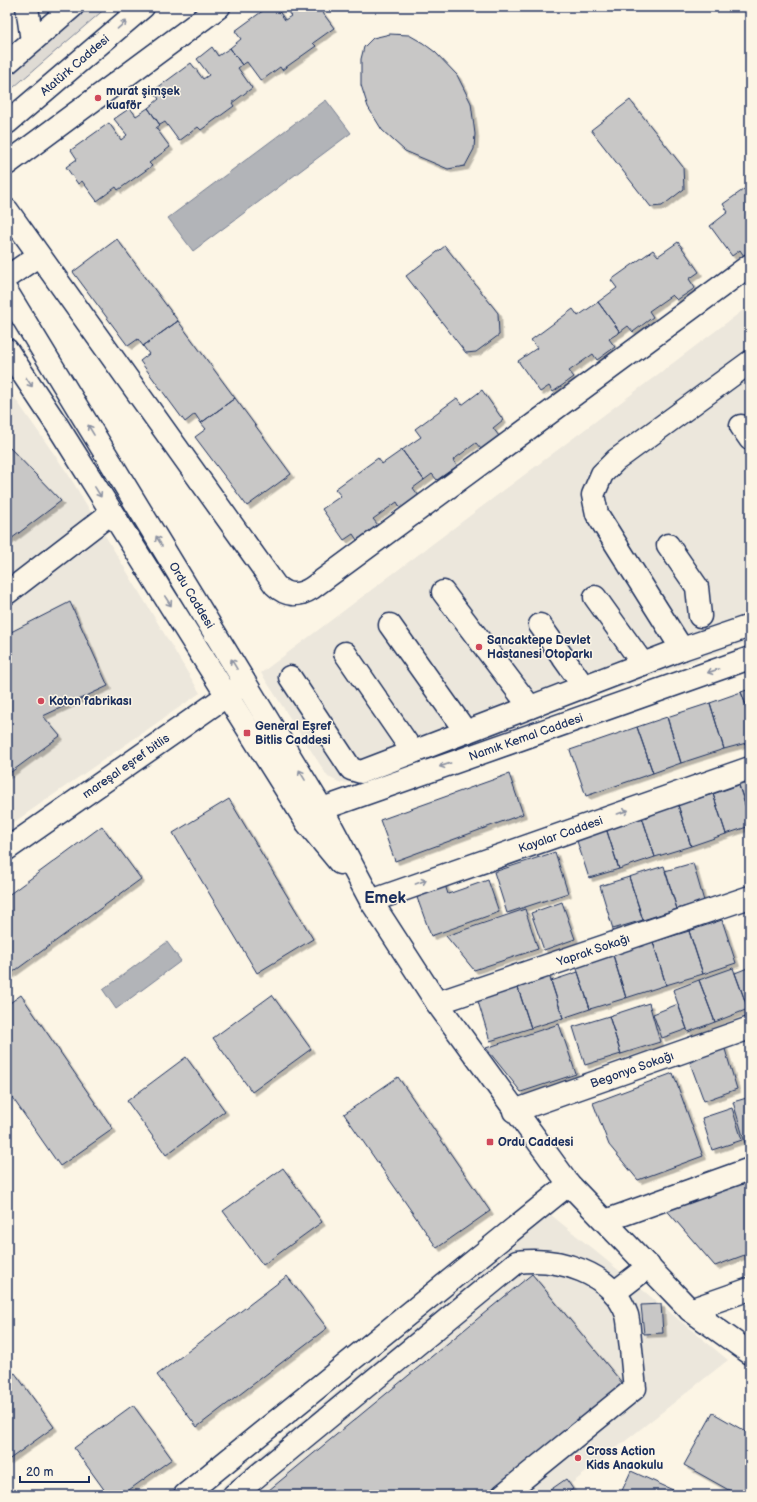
<svg xmlns="http://www.w3.org/2000/svg" width="757" height="1502" viewBox="0 0 757 1502" font-family="'Balsamiq Sans',sans-serif">
	<defs>
		<filter id="shadow"><feDropShadow dx="3.5" dy="3.5" stdDeviation="0" flood-color="#0004"/></filter>
	</defs>
	<rect width="100%" height="100%" fill="#fcf5e5"/>
	<filter id="ink" filterUnits="userSpaceOnUse"><feTurbulence type="fractalNoise" baseFrequency=".025" numOctaves="2"/><feDisplacementMap in="SourceGraphic" scale="8" xChannelSelector="R" yChannelSelector="G"/><feConvolveMatrix kernelMatrix="1 2 1 2 8 2 1 2 1" color-interpolation-filters="sRGB"/></filter>
	<g filter="url(#ink)">
		<path fill="#ece7dc" d="M750,305V641L356,782L341,783L328,777L261,673Z
			M7,387L68,474L200,693L7,827Z
			M550,1214L728,1360L557,1495H212Z"/>
		<path fill="#dfdbd4" stroke="#7d8599" d="M89,7H107L7,93V78Z"/>
		<path fill="#b2b4b8" stroke="#767f94" d="M326,100L351,133L193,251L168,218Z
			M167,942L181,961L116,1009L103,990Z"/>
		<path fill="#c8c7c6" stroke="#1b2f5e" filter="url(#shadow)" d="M268,7H276L285,20L291,16L284,7H323L320,9L334,28L313,43L316,46L282,70L280,67L261,81L247,62L242,65L230,48L241,39L235,31Z
			M390,34L409,35L423,43L435,52L457,75L471,103L475,134L474,149L465,166L448,169L405,151L382,130L368,107L361,85V59L364,47L373,38Z
			M212,47L218,56L230,48L242,65L238,68L252,88L232,103L234,106L201,130L198,127L179,141L165,122L160,125L148,108L159,99L153,91L191,63L203,79L209,75L197,59Z
			M630,100L683,167L684,189L662,206L651,207L591,130Z
			M130,108L136,116L148,108L160,125L156,128L170,147L149,163L152,166L118,190L116,187L97,201L82,181L78,184L66,167L77,159L71,150L109,123L121,140L127,135L114,119Z
			M750,185V252L744,256L740,250L732,256L710,226L728,212L723,204Z
			M117,239L178,321L143,346L138,339L128,346L73,272Z
			M678,242L699,272L689,279L695,288L677,300L672,295L649,311L653,317L633,332L628,326L620,332L598,302L617,288L611,280L653,250L658,256Z
			M445,246L498,313L499,335L476,352L466,353L406,276Z
			M598,302L620,332L609,339L615,347L597,360L593,354L569,371L574,377L553,392L549,386L540,392L518,361L537,348L531,340L573,309L578,316Z
			M178,321L235,398L201,423L195,414L185,422L140,361L149,354L143,346Z
			M482,390L503,420L493,428L499,436L481,449L476,443L453,460L457,466L437,480L432,474L424,480L402,450L421,437L415,429L457,398L462,405Z
			M235,398L291,474L247,506L195,437L206,429L201,423Z
			M10,448L61,501L7,542V450Z
			M402,450L424,480L413,488L419,496L401,509L397,502L373,519L378,525L357,540L353,534L344,540L322,509L341,496L335,489L378,458L382,464Z
			M70,602L108,686L43,716L60,736L7,775V634Z
			M750,689V716L741,692Z
			M741,692L750,716V742L724,749L710,703Z
			M710,703L724,749L681,763L667,717Z
			M667,717L681,763L653,773L637,727Z
			M637,727L653,773L586,796L570,750Z
			M509,774L523,814L395,861L380,820Z
			M750,779V820L738,783Z
			M739,785L750,820V826L726,834L713,794Z
			M713,794L726,834L691,846L678,805Z
			M229,799L313,939L257,973L173,833Z
			M678,805L691,846L655,857L642,817Z
			M642,817L655,857L619,869L606,828Z
			M102,826L141,879L9,975L7,972V896Z
			M606,828L619,869L589,878L576,838Z
			M555,852L568,893L507,913L494,872Z
			M693,863L704,901L677,909L665,871Z
			M664,866L677,909L643,920L629,877Z
			M629,877L643,920L613,929L600,886Z
			M488,880L499,912L431,936L415,892L444,882L448,894Z
			M562,902L575,939L544,950L531,913Z
			M525,909L538,949L474,970L446,936Z
			M722,920L736,963L703,974L689,931Z
			M689,931L703,974L666,985L653,942Z
			M653,942L666,985L626,998L613,955Z
			M613,955L626,998L590,1009L576,966Z
			M750,967V1008L748,1009L735,973Z
			M733,968L748,1009L715,1022L699,980Z
			M548,972L563,1018L531,1028L516,982Z
			M578,972L590,1009L563,1018L551,981Z
			M699,980L715,1022L688,1032L673,990Z
			M516,982L531,1028L490,1041L476,995Z
			M21,995L113,1129L60,1166L7,1090V1005Z
			M272,995L311,1049L252,1092L213,1038Z
			M649,1003L660,1042L621,1054L609,1016Z
			M678,1004L687,1029L662,1038L653,1014Z
			M609,1016L621,1054L585,1065L573,1027Z
			M559,1024L576,1074L521,1092L486,1048Z
			M724,1046L737,1089L704,1101L690,1063Z
			M186,1057L225,1111L166,1155L127,1101Z
			M673,1073L703,1156L638,1180L609,1145L593,1103Z
			M398,1077L490,1211L437,1248L344,1114Z
			M750,1097V1141L745,1143L733,1102Z
			M732,1108L742,1140L712,1150L702,1118Z
			M283,1168L322,1222L263,1265L223,1211Z
			M750,1175V1253L715,1266L664,1207Z
			M532,1274L623,1384L488,1495H263Z
			M287,1276L327,1328L197,1427L157,1375Z
			M661,1304L663,1333L644,1334L641,1305Z
			M15,1373L54,1427L7,1461V1378Z
			M133,1405L172,1459L122,1495H108L74,1448Z
			M713,1413L750,1434V1495H733L734,1493L684,1465Z
			M631,1471L684,1495H620Z
			M566,1479L573,1489L565,1495H543Z"/>
		<g fill="none" stroke-linecap="round" stroke-linejoin="round">
			<g stroke="#1b2f5e" stroke-width="25">
				<g id="minor">
					<path d="M27,7L32,41"/>
					<path d="M7,164L219,7"/>
					<path d="M7,210L275,585C286,596 298,597 312,588L750,265"/>
					<path d="M7,277L38,256"/>
					<path d="M750,362L616,460L602,474L593,495L597,514L682,649L750,626"/>
					<path d="M741,426L750,439"/>
					<path d="M668,545L697,587L700,616"/>
					<path d="M443,592L530,707"/>
					<path d="M7,593L111,513"/>
					<path d="M595,597L643,664"/>
					<path d="M390,625L466,732"/>
					<path d="M540,625L584,687"/>
					<path d="M345,653L413,752"/>
					<path d="M290,677L351,769L361,772L682,649"/>
					<path id="s1" d="M7,849L242,685"/>
					<path id="s2" d="M437,1003L750,897"/>
					<path id="s3" d="M514,1111L750,1028"/>
					<path d="M605,1221L750,1169"/>
					<path d="M614,1293L649,1266"/>
					<path d="M690,1310L750,1289"/>
					<path d="M185,1495L569,1184"/>
					<path d="M234,1495L517,1262C558,1257 612,1272 627,1315C629,1323 629,1332 630,1340C632,1356 633,1372 635,1388L503,1495"/>
				</g>
			</g>
			<g stroke="#1b2f5e" stroke-width="25">
				<g id="major">
					<path d="M7,63L72,7"/>
					<path id="s4" d="M7,123L143,7"/>
					<path id="s5" d="M7,292L322,809L371,901L437,1003L569,1184L690,1310L750,1353"/>
					<path d="M7,350L57,425L307,823L340,863"/>
					<path id="s6" d="M313,818L322,809L750,658"/>
					<path id="s7" d="M371,901L750,768"/>
				</g>
			</g>
			<use href="#minor" stroke="#fcf5e5" stroke-width="22"/>
			<use href="#major" stroke="#fcf5e5" stroke-width="22"/>
		</g>
		<defs><path id="oneway-shaft" d="M-6 0H5M1.5-3L5.5 0L1.5 3" fill="none" stroke-width="1.6" stroke-linecap="round" stroke-linejoin="round"/></defs>
		<g stroke="#8c92a2">
			<use href="#oneway-shaft" transform="translate(122 25) rotate(-41)"/>
			<use href="#oneway-shaft" transform="translate(29 382) rotate(56)"/>
			<use href="#oneway-shaft" transform="translate(91 430) rotate(-121)"/>
			<use href="#oneway-shaft" transform="translate(98 492) rotate(58)"/>
			<use href="#oneway-shaft" transform="translate(159 541) rotate(-121)"/>
			<use href="#oneway-shaft" transform="translate(168 601) rotate(57)"/>
			<use href="#oneway-shaft" transform="translate(234 664) rotate(-121)"/>
			<use href="#oneway-shaft" transform="translate(713 671) rotate(161)"/>
			<use href="#oneway-shaft" transform="translate(445 765) rotate(161)"/>
			<use href="#oneway-shaft" transform="translate(302 775) rotate(-121)"/>
			<use href="#oneway-shaft" transform="translate(623 812) rotate(-19)"/>
			<use href="#oneway-shaft" transform="translate(421 882) rotate(-20)"/>
		</g>
	</g>
	<g fill="#d1495b" stroke="#fcf5e5" stroke-width="1.5">
		<circle cx="98" cy="98" r="4"/>
		<circle cx="479" cy="647" r="4"/>
		<circle cx="41" cy="701" r="4"/>
		<rect x="243" y="729" width="8" height="8" rx="2"/>
		<rect x="486" y="1138" width="8" height="8" rx="2"/>
		<circle cx="578" cy="1458" r="4"/>
	</g>
	<g text-anchor="middle" stroke-width="3" stroke-linejoin="round" paint-order="stroke">
		<g font-size="12" fill="#1b2f5e" stroke="#fcf5e5">
			<text dy="4" stroke="none"><textPath href="#s4" startOffset="89">Atatürk Caddesi</textPath></text>
			<text dy="4" stroke="none"><textPath href="#s5" startOffset="355">Ordu Caddesi</textPath></text>
			<text dy="4" stroke="none"><textPath href="#s6" startOffset="229">Namık Kemal Caddesi</textPath></text>
			<text dy="4" stroke="none"><textPath href="#s1" startOffset="145">mareşal eşref bitlis</textPath></text>
			<text dy="4" stroke="none"><textPath href="#s7" startOffset="201">Kayalar Caddesi</textPath></text>
			<text dy="4" stroke="none"><textPath href="#s2" startOffset="165">Yaprak Sokağı</textPath></text>
			<text dy="4" stroke="none"><textPath href="#s3" startOffset="125">Begonya Sokağı</textPath></text>
		</g>
		<g font-size="12" font-weight="bold" fill="#1b2f5e" stroke="#fcf5e5" text-anchor="start">
			<text x="106" y="95">murat şimşek<tspan x="106" dy="14">kuaför</tspan></text>
			<text x="487" y="644">Sancaktepe Devlet<tspan x="487" dy="14">Hastanesi Otoparkı</tspan></text>
			<text x="49" y="705">Koton fabrikası</text>
			<text x="255" y="730">General Eşref<tspan x="255" dy="14">Bitlis Caddesi</tspan></text>
			<text x="498" y="1146">Ordu Caddesi</text>
			<text x="586" y="1455">Cross Action<tspan x="586" dy="14">Kids Anaokulu</tspan></text>
		</g>
		<g font-size="16" font-weight="bold" fill="#1b2f5e" stroke="#fcf5e5">
			<text x="385" y="903">Emek</text>
		</g>
	</g>
	<rect width="757" height="1502" fill="none" stroke="#fcf5e5" stroke-width="24"/>
	<rect x="12" y="12" width="733" height="1478" fill="none" stroke="#1b2f5e" stroke-width="1.5" filter="url(#ink)"/>
	<path d="M20 1476v6h69v-6" fill="none" stroke="#1b2f5e" stroke-width="2"/>
	<text x="26" y="1476" font-size="12" fill="#1b2f5e" stroke="#fcf5e5" stroke-width="3" paint-order="stroke">20 m</text>
</svg>
